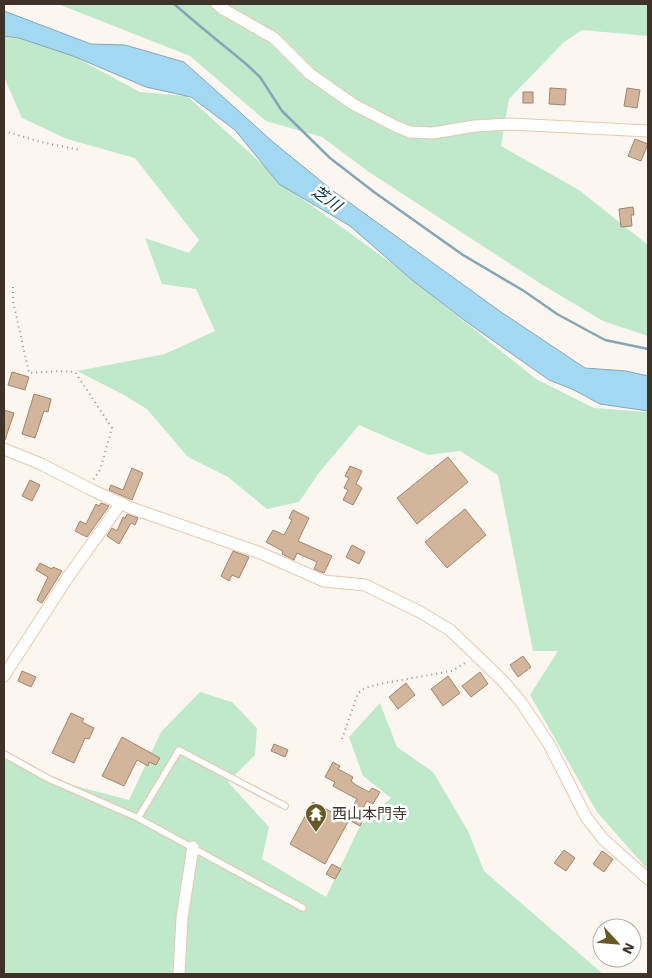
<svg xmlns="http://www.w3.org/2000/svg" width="652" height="978" viewBox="0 0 652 978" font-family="'Work Sans','Noto Sans JP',sans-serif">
	<rect width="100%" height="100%" fill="#fcf6f0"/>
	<path fill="#bfe9ca" d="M58,4H648V36L582,30L563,43L509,99L501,146L579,190L648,245V336L603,321L541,284L369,172L322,137L266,121L190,56Z
		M4,36L26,40L73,56L140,92L187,96L293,192L394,265L536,379L594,408L648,412V870L597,812L530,695L558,651H533L498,475L460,451L428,455L359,425L318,474L299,502L267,509L228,477L188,457L147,409L124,395L77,371L165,354L215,331L196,289L162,284L145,238L189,253L199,240L135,158L67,139L22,118L4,77Z
		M200,692L232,702L257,728L255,755L228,782L269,827L262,859L326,897L360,826L391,798L363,776L349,737L380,703L397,747L433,772L468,831L484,871L603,974H4V754L49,779L129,800L161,732Z"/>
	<path fill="#a3d8f2" stroke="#85a6b6" d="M4,11L91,44L125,45L184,62L273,142L332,190L501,312L585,368L626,371L648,376V411L600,404L572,389L549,380L468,323L412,280L350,226L279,184L235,130L191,97L146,87L73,56L19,38L4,36Z"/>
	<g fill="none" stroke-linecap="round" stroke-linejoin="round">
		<path stroke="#85a6b6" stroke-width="2.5" d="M174,4L201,27L245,63L260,77L282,111L330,158L374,192L463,255L524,291L557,314L605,340L648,349"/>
	</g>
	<path fill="#d2b59b" stroke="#a1856d" d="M550,88L566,89L565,105L549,104Z
		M627,88L640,90L637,108L624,106Z
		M523,92H533V103H523Z
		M635,139L648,144L641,161L628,156Z
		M633,207L634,215H631L632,226L621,227L619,209Z
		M12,372L29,377L25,390L8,385Z
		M34,394L51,399L48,412L44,411L35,438L22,434Z
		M4,410L14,413L5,440H4Z
		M448,457L468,482L417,524L397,498Z
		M350,466L362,471L356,484L362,488L353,505L343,500L348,490L344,488L349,478L345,476Z
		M132,468L143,473L132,500L109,490L111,485L123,490Z
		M30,480L40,485L32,501L22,496Z
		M101,503L109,506L87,537L75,531L80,521L86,524L96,504L99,506Z
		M465,509L486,535L447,568L425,542Z
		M293,510L309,518L298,541L332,556L324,573L314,569L317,562L297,553L294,560L282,554L283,551L266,542L273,530L284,535L292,520L289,518Z
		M127,514L138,518L135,525L131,523L119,544L107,536L112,528L117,531L123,517L125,519Z
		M352,545L365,552L359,564L346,557Z
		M233,551L249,557L239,578L232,575L229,581L221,576Z
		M40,563L52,569L53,567L62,571L42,603L37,600L48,577L36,570Z
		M523,656L531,667L518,677L510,665Z
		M22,671L36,677L31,687L18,681Z
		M480,672L488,684L471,697L462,686Z
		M448,676L460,693L443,706L431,689Z
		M406,683L415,695L398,709L389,697Z
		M71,713L84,719L82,722L94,728L89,739L85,738L74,763L52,753Z
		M122,737L160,758L156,765L149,762L148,766L137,760L124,786L102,776Z
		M274,744L288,750L285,757L271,751Z
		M333,762L340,766L338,769L353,777L351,781L356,785L369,792L372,788L380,792L373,804L367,801L359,815L364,818L360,826L349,820L325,864L290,844L313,802L341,817L346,809L350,811L357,799L333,786L335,782L325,777Z
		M564,850L575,858L566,871L554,863Z
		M602,851L613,859L604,872L593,864Z
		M332,864L341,869L335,879L326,874Z"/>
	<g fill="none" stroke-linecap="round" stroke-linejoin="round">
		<g stroke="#e6c9ae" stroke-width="8">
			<path id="service" d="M4,754L49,779L138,818L303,908
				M138,818L179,750L285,806"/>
		</g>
		<g stroke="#e6c9ae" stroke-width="13">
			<path id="minor" d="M217,4L223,9L274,38L310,74L353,104L395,126L410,132L433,133L475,126L511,124L648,131
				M4,449L41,464L94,491L131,508L258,552L324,581L365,585L420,612L450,630L502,680L521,702L549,744L586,817L603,839L648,879
				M4,676L68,577L121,503
				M179,974L182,918L193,847"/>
		</g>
		<path stroke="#9a9088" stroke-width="2" stroke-dasharray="1 4" stroke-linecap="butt" d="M4,131L41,142L80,150
			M13,287V301L29,373L59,371L75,372L112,428L100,470L93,480
			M342,739L358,693L365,688L379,684L452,671L468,661"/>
		<use href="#service" stroke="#fff" stroke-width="5.5"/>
		<use href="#minor" stroke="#fff" stroke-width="11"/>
	</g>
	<defs>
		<g id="temple-pin" transform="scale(1.125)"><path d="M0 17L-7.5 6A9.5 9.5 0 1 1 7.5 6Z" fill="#665926" stroke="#fff"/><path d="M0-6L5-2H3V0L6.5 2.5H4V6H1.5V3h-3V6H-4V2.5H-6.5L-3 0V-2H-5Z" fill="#fff"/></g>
	</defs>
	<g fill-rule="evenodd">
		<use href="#temple-pin" x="316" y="814"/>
	</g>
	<g text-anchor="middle" stroke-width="5" stroke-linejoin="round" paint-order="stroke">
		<g font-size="15" fill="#3f3329" stroke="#fff" text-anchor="start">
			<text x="332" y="819">西山本門寺</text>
		</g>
		<g font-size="16" font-style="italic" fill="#013143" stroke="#fff">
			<text transform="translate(327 198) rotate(35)" y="6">芝川</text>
		</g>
	</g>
	<rect width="652" height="978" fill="none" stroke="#3f3329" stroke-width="10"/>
	<g transform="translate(617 943) rotate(116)"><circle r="24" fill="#ffffff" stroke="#b2ada9"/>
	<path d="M0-4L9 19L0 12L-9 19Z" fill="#665926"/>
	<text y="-8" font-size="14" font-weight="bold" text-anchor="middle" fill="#3f3329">N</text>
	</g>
</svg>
